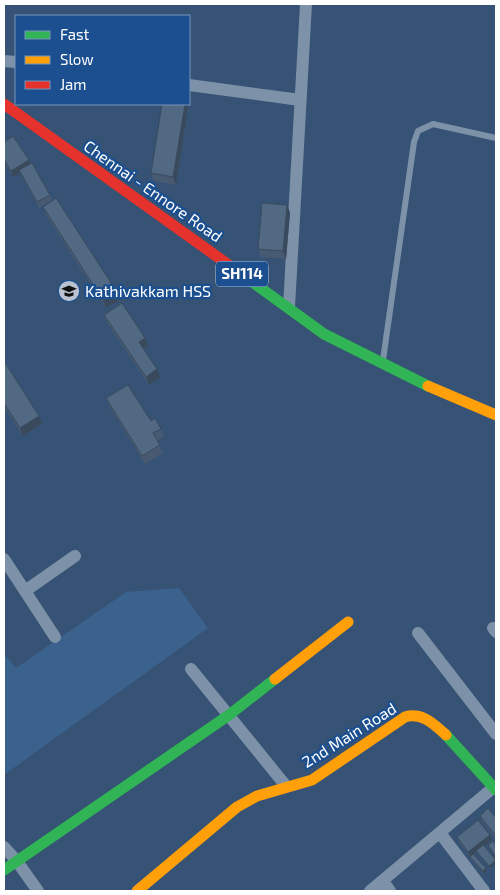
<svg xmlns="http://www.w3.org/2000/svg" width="500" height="895" viewBox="0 0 500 895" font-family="'Exo 2',sans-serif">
	<rect width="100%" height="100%" fill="#365274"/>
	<path fill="#3b618d" d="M179,588L208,628L4,775V654L16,668L126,592Z"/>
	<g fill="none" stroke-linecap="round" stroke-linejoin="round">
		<path stroke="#7d92a8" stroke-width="6" d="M383,360L414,142L418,131L433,124L496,138"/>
		<path stroke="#7d92a8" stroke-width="12" d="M4,61L16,62
			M189,85L300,100
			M289,307L306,4
			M4,559L55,637
			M25,591L75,556
			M493,628L496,632
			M418,633L496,734
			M191,669L286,786
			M440,833L484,891
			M4,847L16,860L38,891
			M383,881L390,891
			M370,891L494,787"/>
		<path stroke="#30b455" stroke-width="11" d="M233,268L324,334L428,386
			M446,735L496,790
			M4,870L229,715L275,679"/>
		<path stroke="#ff9f0a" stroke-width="11" d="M428,386L496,415
			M275,679L348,622
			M137,891L237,807L257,796L312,780L405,717C422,712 434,724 446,735"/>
		<path stroke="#e5322d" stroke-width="11" d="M4,104L233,268"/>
	</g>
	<path fill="#475a72" d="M190,95L176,185L154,181L151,173Z
		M4,142L29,160L30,164L50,195L52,200L39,208L20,173L13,177L4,162Z
		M287,205L290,213L286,259L261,257L258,249Z
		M43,207L120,300L106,308L46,215Z
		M104,315L145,338L148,346L143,349L157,369L160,377L149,385L107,323Z
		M4,361L42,423L23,436L4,407Z
		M106,398L161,429L164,437L157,441L163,453L145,464L109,406Z
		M480,816L496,818V840L482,821Z
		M490,835L492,840L485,846L496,860V863L490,868L477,852L474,855L487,871L484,874L471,860L470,857L459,842L457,837Z"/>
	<path fill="#394a5c" d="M189,90L190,95L176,185L173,177L185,104H189Z
		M29,160L31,166L13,177L11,171Z
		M287,205L290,213L286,259L283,251Z
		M117,292L120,300L106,308L103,300Z
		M145,338L148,346L141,350L139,342Z
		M157,369L160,377L149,385L146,377Z
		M39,416L42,423L23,436L20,428Z
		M490,835L492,840L470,857L468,852Z
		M496,860V863L490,868L489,866Z
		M486,868L487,871L484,874L483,871Z"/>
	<path fill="#526984" stroke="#394a5c" d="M162,104H185L173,177L151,173Z
		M13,136L29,160L11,171L4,159V142Z
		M32,163L50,195L37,202L19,170Z
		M56,198L117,292L103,300L43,207Z
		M262,203L287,205L283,251L258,249Z
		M122,303L145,338L139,342L157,369L146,377L104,315Z
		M4,361L39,416L20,428L4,403Z
		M128,385L151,421L155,418L161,429L153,433L160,445L142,456L106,398Z
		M488,808L496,818V833L495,835L480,816Z
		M478,820L490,835L468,852L457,837Z
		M493,841L496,845V857L488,845Z
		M483,845L496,860L489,866L476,851Z
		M473,854L486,868L483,871L470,857Z"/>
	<defs>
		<g id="school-disc" transform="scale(1.125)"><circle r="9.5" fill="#b9c2ce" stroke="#1b4f8f"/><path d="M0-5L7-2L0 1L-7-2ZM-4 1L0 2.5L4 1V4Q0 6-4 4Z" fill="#111"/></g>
	</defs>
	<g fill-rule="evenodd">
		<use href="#school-disc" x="69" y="291"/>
	</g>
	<g text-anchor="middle" stroke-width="4.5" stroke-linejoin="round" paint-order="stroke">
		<rect fill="#1b4f8f" stroke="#bbcadd" stroke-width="1" x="216" y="261.5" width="52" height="25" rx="4"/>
		<g font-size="15" font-weight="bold" fill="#fff">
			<text x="242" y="279">SH114</text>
		</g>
		<g font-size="16" fill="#fff" stroke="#1b4f8f">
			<text transform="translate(153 191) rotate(35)" y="6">Chennai - Ennore Road</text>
			<text transform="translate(349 735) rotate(-32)" y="6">2nd Main Road</text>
		</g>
		<g font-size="16" fill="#fff" stroke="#1b4f8f" text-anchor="start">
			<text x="85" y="297">Kathivakkam HSS</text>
		</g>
	</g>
	<rect width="500" height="895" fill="none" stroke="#ffffff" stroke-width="10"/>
	<rect x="15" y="15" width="175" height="90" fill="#1b4f8f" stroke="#7695bc"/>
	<rect x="25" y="31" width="25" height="8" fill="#30b455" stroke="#7695bc"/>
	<text x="60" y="40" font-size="15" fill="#ffffff">Fast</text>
	<rect x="25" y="56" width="25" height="8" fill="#ff9f0a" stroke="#7695bc"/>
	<text x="60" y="65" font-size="15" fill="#ffffff">Slow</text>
	<rect x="25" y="81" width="25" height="8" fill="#e5322d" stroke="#7695bc"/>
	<text x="60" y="90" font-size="15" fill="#ffffff">Jam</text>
</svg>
